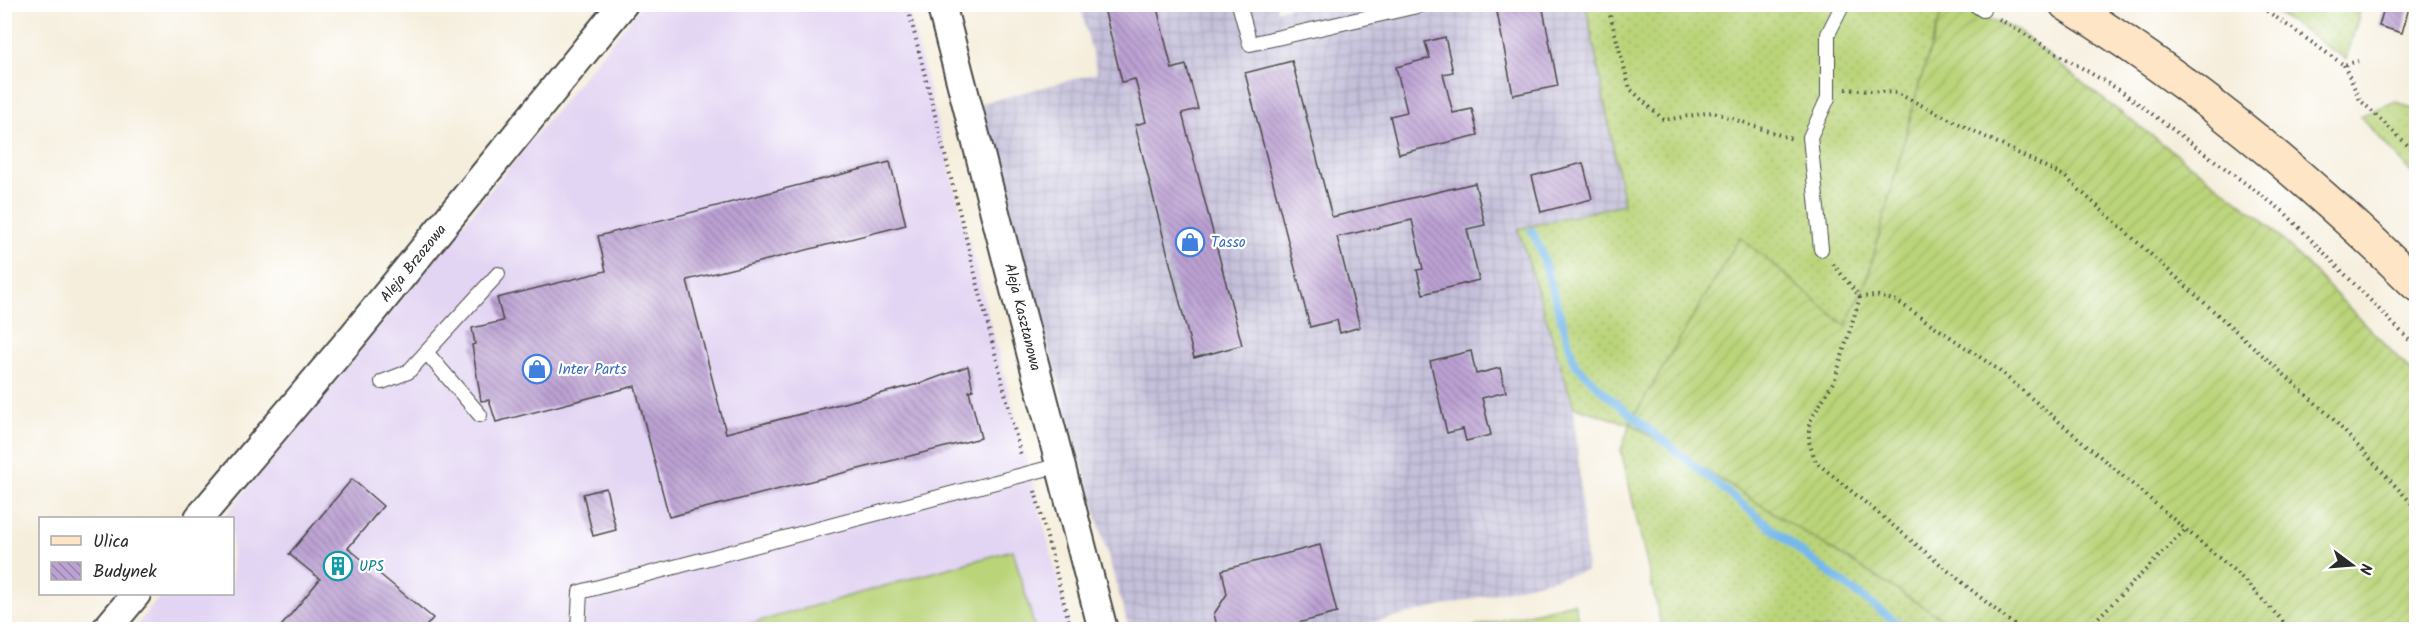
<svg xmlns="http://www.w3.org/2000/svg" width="2421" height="634" viewBox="0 0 2421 634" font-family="Kalam,sans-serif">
	<defs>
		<pattern id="industrial-grid" width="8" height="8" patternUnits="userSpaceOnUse" patternTransform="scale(1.5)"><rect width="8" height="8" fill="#c5c0da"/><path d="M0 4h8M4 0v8" fill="none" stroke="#a9a5bb"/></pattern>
		<pattern id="grass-dots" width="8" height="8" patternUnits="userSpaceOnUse" patternTransform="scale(1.5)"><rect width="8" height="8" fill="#bad479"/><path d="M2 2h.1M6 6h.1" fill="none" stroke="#a0b669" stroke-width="1.8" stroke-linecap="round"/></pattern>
		<pattern id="garden-furrows" width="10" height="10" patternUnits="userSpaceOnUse" patternTransform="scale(1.5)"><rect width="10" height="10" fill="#bad479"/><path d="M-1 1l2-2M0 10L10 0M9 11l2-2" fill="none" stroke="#a0b669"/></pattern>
		<pattern id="building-back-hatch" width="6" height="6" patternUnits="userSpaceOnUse" patternTransform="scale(1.5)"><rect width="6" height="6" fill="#bca1d3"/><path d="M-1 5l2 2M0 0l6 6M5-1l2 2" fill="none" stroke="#9983ab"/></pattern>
	</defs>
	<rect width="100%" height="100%" fill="#fff"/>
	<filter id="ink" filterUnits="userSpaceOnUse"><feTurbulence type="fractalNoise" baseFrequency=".0167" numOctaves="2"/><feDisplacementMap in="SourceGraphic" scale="12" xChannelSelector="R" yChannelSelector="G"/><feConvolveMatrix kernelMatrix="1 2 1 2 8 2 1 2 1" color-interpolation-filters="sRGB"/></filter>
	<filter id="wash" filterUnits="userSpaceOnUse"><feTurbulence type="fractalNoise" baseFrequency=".008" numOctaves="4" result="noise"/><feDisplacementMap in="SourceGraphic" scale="24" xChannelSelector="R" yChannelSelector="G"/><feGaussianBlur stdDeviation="1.35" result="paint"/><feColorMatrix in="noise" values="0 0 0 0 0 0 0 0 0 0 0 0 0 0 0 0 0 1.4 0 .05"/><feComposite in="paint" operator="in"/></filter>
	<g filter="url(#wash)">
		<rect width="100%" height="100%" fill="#f5eedc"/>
		<path fill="#e2d4f3" d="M642,5H907L1071,629L133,630L162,594H232V518H223Z"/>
		<path fill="url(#industrial-grid)" d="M1276,4L1277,10L1301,4L1586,5L1624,205L1518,230L1574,407L1587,571L1347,629H1129L979,104L1097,73L1080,5Z"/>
		<path fill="url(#grass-dots)" stroke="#728052" stroke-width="1.5" d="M1586,5H1944L1919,85L1868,277L1846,326L1959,629H1662L1621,450L1630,424L1574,407L1518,229L1624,204Z
			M2265,5H2362L2346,59Z
			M2396,101L2416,111V178L2360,116Z"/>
		<path fill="url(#garden-furrows)" stroke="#728052" stroke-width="1.5" d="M1944,5H1954L2017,30L2090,89L2261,218L2416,376V629H1959L1630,423L1740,237L1846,326L1868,277L1919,85Z"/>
		<path fill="#bad479" stroke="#728052" stroke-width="1.5" d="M1013,550L1035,629H740L739,627Z
			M1574,603L1581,629H1466Z"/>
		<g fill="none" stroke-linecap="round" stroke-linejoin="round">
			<path stroke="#75b8eb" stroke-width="8" d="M1532,231L1540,248L1575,364L1608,396L1805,555L1892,619L1911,630"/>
		</g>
		<g id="blocks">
			<path fill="url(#building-back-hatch)" d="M1103,4H1156L1172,69L1186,65L1198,109L1182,113L1242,345L1194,358L1135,125L1146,122L1135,79L1122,82Z
				M1542,4L1558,86L1513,95L1497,12Z
				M2385,4H2410L2402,33L2379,26Z
				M1445,37L1453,72L1443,74L1453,113L1472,109L1478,135L1399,154L1390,116L1407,112L1396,67L1430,58L1425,42Z
				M1292,61L1332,217L1475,183L1485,225L1467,229L1479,280L1423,294L1417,270L1423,269L1412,220L1337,237L1360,327L1340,333L1337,320L1310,327L1245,73Z
				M890,162L906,225L687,280L726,433L922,383L968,366L973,390L969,391L981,438L669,517L635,386L496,422L489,400L481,401L472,345L475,344L472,328L503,321L497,298L606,271L598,236Z
				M1583,163L1592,199L1541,212L1532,176Z
				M1471,351L1476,374L1500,368L1506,392L1482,398L1491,435L1466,441L1463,429L1447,433L1430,361Z
				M352,479L383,506L348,548L433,618L423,630H278L320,579L289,554Z
				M606,488L616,530L593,536L583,494Z
				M1320,545L1337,613L1271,630H1218L1214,614L1227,594L1222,570Z"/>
		</g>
	</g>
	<g filter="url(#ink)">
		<use href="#blocks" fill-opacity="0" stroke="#494846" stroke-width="1.5"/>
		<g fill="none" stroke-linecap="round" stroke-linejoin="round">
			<g stroke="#494846" stroke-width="16">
				<path id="lane" d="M1239,4L1250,44L1426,4
					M1974,4L1983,10
					M1821,249L1810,137L1828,98V34L1843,4
					M426,352L480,415
					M382,382L408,372L498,274
					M578,630L580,592L1060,465"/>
			</g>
			<g stroke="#494846" stroke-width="32">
				<path id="street" d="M941,4L1103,630
					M199,518L353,336L623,4
					M106,630L136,594"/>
			</g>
			<g stroke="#494846" stroke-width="36">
				<path id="secondary" d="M2066,4C2192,81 2311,181 2416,284"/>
			</g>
			<path stroke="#494846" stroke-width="4" stroke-dasharray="1.5 4.5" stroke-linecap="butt" d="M907,4L1021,456
				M1607,4L1630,89L1664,120L1713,112L1792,139
				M2257,4L2344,65L2358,61
				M1999,19L2121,91L2284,212L2416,347
				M2344,65L2360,100L2416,153
				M1846,89L1897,93L2064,176L2331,417L2416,508
				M1833,264L1860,297L1878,296L1897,301L1996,368L2239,575L2291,630
				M1860,297L1835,379L1809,423V442L1816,462L2020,630
				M1035,491L1071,630
				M2086,630L2185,530"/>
			<use href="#lane" stroke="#fff" stroke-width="14"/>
			<use href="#street" stroke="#fff" stroke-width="28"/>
			<use href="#secondary" stroke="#fde5c5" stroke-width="33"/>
		</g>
	</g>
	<defs>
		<g id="shop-ring" transform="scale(1.5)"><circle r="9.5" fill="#fff" stroke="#3f7fe0" stroke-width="1.5"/><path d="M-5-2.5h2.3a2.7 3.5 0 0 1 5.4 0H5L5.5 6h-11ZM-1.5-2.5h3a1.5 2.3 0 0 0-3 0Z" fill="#3f7fe0"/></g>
		<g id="building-ring" transform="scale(1.5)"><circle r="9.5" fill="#fff" stroke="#0f9aa8" stroke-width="1.5"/><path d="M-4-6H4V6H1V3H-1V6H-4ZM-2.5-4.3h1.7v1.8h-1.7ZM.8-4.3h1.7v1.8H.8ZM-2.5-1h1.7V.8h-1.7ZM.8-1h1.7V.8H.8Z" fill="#0f9aa8"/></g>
	</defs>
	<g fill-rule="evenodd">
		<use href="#shop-ring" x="1190" y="242"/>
		<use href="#shop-ring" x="537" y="369"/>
		<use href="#building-ring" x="338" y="566"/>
	</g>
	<g text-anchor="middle" stroke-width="4.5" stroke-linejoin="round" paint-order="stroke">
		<g font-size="15" fill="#366cbe" stroke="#fff" text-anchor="start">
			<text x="1211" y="247">Tasso</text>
			<text x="558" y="374">Inter Parts</text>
		</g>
		<g font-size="15" fill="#2b2b2b" stroke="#fff">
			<text transform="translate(413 263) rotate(-51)" y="5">Aleja Brzozowa</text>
			<text transform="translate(1023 317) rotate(76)" y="5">Aleja Kasztanowa</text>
		</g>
		<g font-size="15" fill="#0d838f" stroke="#fff" text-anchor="start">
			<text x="359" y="571">UPS</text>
		</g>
	</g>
	<rect width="2421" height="634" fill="none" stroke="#fff" stroke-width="24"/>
	<rect x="39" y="517" width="195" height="78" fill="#ffffff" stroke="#aaaaaa" stroke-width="1.5"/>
	<rect x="51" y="536" width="30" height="9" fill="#fde5c5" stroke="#aaaaaa" stroke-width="1.5"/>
	<text x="93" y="547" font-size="18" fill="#2b2b2b">Ulica</text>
	<rect x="51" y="562" width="30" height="18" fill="url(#building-back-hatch)" stroke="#aaaaaa" stroke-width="1.5"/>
	<text x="93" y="577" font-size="18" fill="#2b2b2b">Budynek</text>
	<g transform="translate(2352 565) rotate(106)" stroke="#ffffff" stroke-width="4.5" paint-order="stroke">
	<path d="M0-4.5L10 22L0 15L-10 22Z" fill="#2b2b2b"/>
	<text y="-9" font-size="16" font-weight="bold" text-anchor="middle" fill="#2b2b2b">N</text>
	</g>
</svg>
